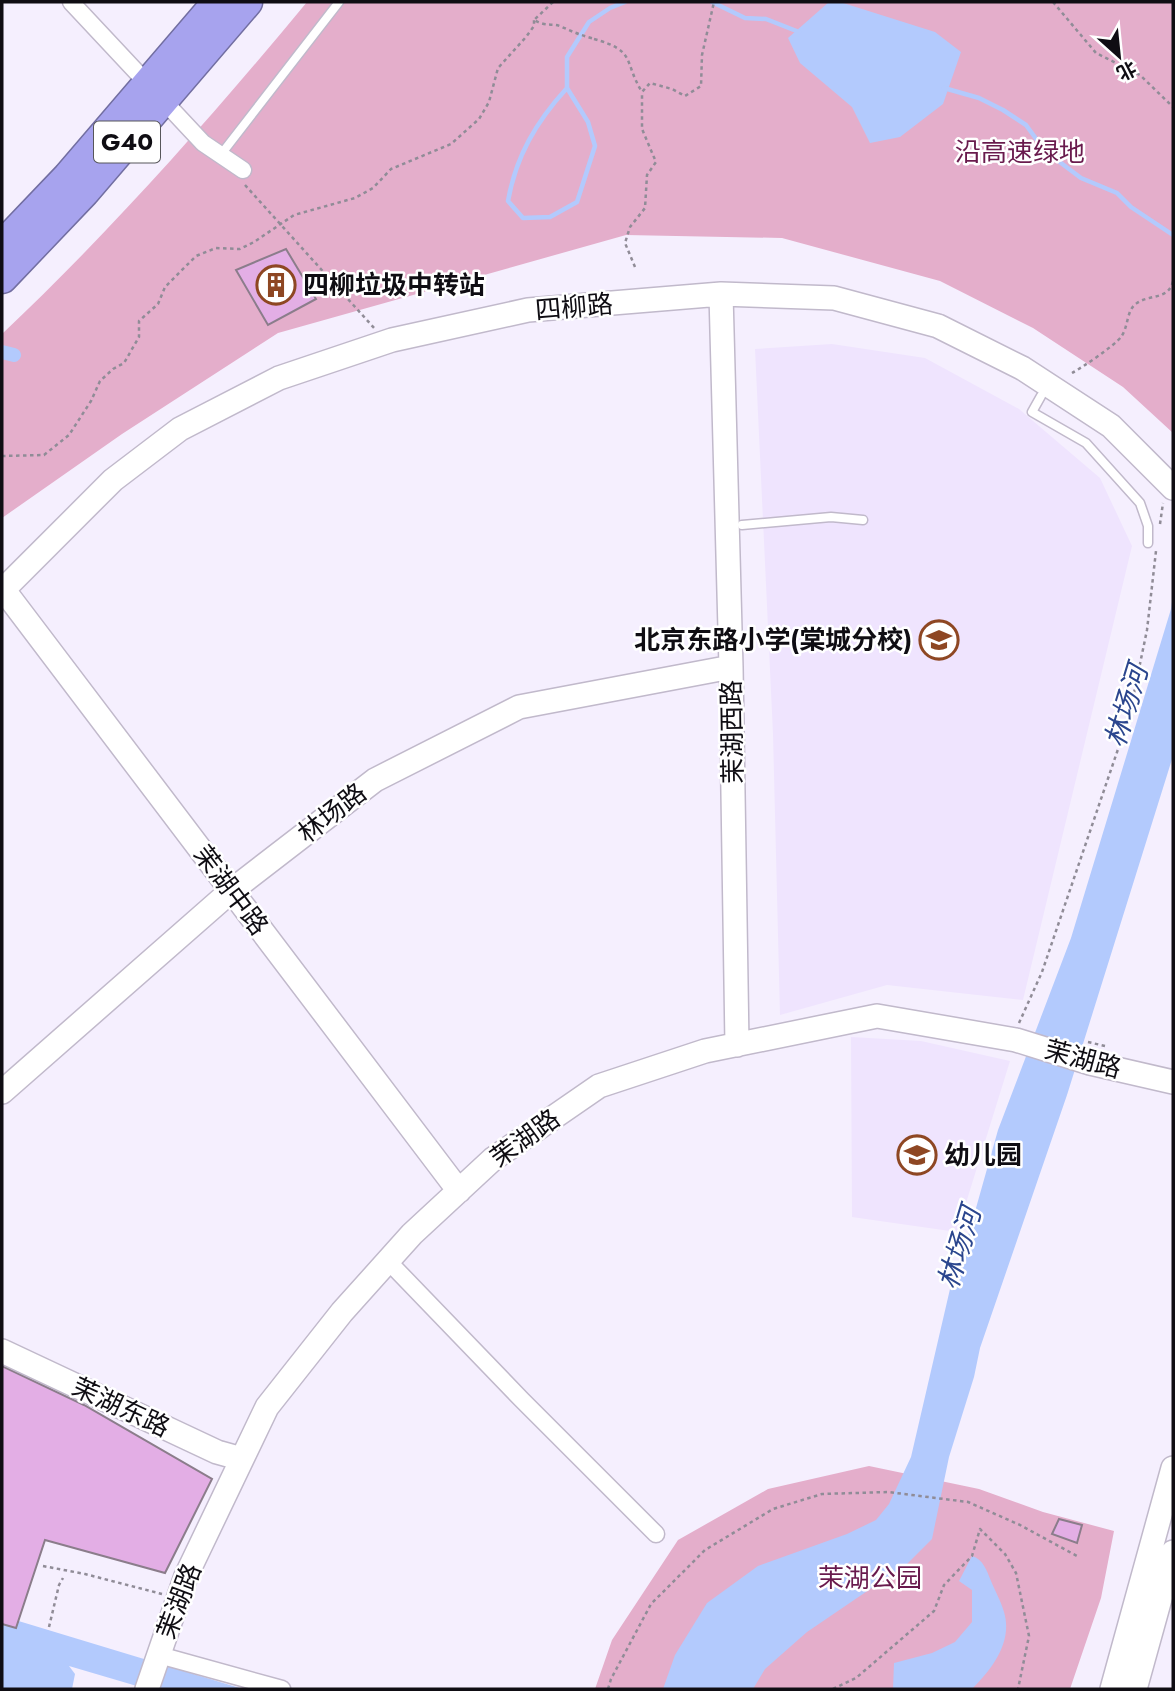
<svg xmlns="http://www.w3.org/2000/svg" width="1175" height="1691" viewBox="0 0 1175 1691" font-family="Jost,'Noto Sans SC',sans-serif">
	<rect width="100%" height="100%" fill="#f5effe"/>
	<path fill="#efe4fe" d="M832,344L925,358L1019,409L1100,478L1132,546L1023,1000L887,985L780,1015L773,734L755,349Z
		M851,1037L921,1041L1010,1061L957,1232L852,1217Z"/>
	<path fill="#e4aecb" d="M307,2H1173V433L1123,387L1033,328L940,281L782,238L626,235L278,333L122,434L2,518V334C111,231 211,118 307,2Z
		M869,1466L979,1489L1043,1512L1114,1531L1101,1598L1070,1689H595L612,1640L678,1540L768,1489Z"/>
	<path fill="#b3cafd" d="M829,2H840L935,32L961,52L943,104L900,137L870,143L852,107L800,63L788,38Z
		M1173,595V756L1067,1095L980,1348L974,1377L949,1457L932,1539L907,1564L807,1632L765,1669L753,1689H663L675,1655L707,1603L758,1566L847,1534L876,1520L889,1504L911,1457L950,1289L965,1247L998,1130L1071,938L1171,609Z
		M972,1556C983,1559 987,1571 991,1581C995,1591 1001,1601 1004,1612C1013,1642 992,1669 972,1689H893L894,1663L932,1653L955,1642L972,1622V1590L959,1581Z
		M2,1616L243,1689H147L69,1666L75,1674L72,1689H2Z"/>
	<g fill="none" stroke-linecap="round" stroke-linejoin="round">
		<path stroke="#b3cafd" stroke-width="4.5" d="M712,2L745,18L766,19L799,32
			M567,88C536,122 516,156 508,201L523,218L550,217L577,202L595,146L588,122L567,88V57L589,22L610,8L625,2
			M944,88L979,98L1003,110L1026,125L1045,151L1081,178L1117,193L1131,207L1173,235"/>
		<path stroke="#b3cafd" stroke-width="14" d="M2,352L14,355"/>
	</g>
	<path fill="#e3aee5" stroke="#8b7d8b" stroke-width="2" d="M286,249L316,299L268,325L236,270Z
		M2,1366L84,1405L212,1479L165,1573L45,1540L16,1628L2,1624Z
		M1059,1519L1082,1525L1077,1543L1052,1534Z"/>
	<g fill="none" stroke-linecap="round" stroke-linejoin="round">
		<g stroke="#c1b9cb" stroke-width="11">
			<path id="lane" d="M219,157L339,2
				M1041,396L1032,412L1086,443L1140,503L1148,526V543
				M742,525L831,517L863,520"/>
		</g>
		<g stroke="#c1b9cb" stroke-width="19">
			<path id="street" d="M71,2L203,143L243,170
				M388,1261L522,1400L656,1534
				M159,1655L282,1689"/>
		</g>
		<g stroke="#c1b9cb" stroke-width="26">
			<path id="secondary" d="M721,294L731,667L737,1045
				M3,589L459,1191
				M2,591L113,480L180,429L279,378L392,340L528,310L721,294L834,298L938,326L1022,368L1111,426L1173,488
				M2,1092L231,891L375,780L519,707L731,667
				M2,1351L217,1452L242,1459
				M147,1689L186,1576L267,1407L342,1312L412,1234L493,1159L599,1086L705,1051L877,1016L1016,1040L1090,1063L1173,1082
				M1112,1689L1173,1468
				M1135,1689L1173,1552"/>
		</g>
		<g stroke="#726ea1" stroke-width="33">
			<path id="highway" d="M2,246L68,177L218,2
				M2,278L84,192L247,2"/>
		</g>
		<path stroke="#908c97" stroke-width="2.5" stroke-dasharray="3.5 3.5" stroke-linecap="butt" d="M553,2L534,20C548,28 552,22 562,27C573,32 583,36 595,39
			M1053,2L1096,53L1140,75L1173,107
			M594,39C637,51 623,61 642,92L650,83L672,89L685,96L701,86L702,55L714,2
			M245,185L375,329
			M635,267L625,243L630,227L645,208L647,175L656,162L642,129V92
			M1072,373C1083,367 1114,346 1121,337C1129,326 1126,310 1137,303C1150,294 1169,300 1173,281
			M2,456L44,455L69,435L91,401L100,381L113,369L124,363L139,337V321L158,304L165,287L196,256L216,248L240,249L254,242L294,215L355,198L373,188L391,169L451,144L479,119L489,102L498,68L526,37L534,26V20
			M1160,524L1163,503
			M1019,1023L1042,972L1129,717L1147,630L1156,551
			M1088,1042L1105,1046
			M43,1566L85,1574L162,1594
			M49,1627L59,1585L63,1578
			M608,1689L611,1679L651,1604L705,1550L773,1509L822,1494L888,1492L968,1502L1020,1525L1077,1556
			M833,1689L856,1678L934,1611L944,1585L972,1556L980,1529L1005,1554L1016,1573L1029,1636L1018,1689"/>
		<use href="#lane" stroke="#fff" stroke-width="8"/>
		<use href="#street" stroke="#fff" stroke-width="16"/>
		<use href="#secondary" stroke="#fff" stroke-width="23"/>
		<use href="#highway" stroke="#a7a3ee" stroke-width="30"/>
	</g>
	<defs>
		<g id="building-ring" transform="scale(2.0125)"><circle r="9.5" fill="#fff" stroke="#8e4723" stroke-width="1.5"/><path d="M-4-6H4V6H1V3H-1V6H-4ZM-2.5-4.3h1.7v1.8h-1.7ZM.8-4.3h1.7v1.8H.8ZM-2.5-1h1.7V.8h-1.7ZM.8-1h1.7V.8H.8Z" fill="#8e4723"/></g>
		<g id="school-ring" transform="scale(2.0125)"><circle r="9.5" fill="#fff" stroke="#8e4723" stroke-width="1.5"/><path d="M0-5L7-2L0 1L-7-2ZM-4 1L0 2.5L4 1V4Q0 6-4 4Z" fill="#8e4723"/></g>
	</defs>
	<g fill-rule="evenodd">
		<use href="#building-ring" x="276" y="285"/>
		<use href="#school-ring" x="939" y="640"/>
		<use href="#school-ring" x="917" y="1155"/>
	</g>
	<g text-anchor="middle" stroke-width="5" stroke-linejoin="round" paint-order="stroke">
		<rect fill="#fff" stroke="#57565a" stroke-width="2" x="94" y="121.5" width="66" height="41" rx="5"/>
		<g font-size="24" font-weight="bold" fill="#0f0d13">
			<text x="127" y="150">G40</text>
		</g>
		<g font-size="26" fill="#691a4d" stroke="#fff">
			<text x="1020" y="161">沿高速绿地</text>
			<text x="870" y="1587">茉湖公园</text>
		</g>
		<g font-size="26" font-weight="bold" fill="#0f0d13" stroke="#fff" text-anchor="start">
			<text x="303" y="294">四柳垃圾中转站</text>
			<text x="912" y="649" text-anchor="end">北京东路小学(棠城分校)</text>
			<text x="944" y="1164">幼儿园</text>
		</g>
		<g font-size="26" fill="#0f0d13" stroke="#fff">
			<text transform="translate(574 307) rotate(-5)" y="9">四柳路</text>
			<text transform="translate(732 732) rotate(-91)" y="9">茉湖西路</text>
			<text transform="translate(332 813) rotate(-38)" y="9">林场路</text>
			<text transform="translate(231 890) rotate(53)" y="9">茉湖中路</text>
			<text transform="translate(1083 1059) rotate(15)" y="9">茉湖路</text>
			<text transform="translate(525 1138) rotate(-36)" y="9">茉湖路</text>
			<text transform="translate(121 1407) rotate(25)" y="9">茉湖东路</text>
			<text transform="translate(179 1601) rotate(-69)" y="9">茉湖路</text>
		</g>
		<g font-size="28" font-style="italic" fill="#2b468e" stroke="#fff">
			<text transform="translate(1126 706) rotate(-73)" y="10">林场河</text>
			<text transform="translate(959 1248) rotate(-73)" y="10">林场河</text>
		</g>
	</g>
	<rect width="1175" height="1691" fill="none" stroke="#0f0d13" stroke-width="7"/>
	<g transform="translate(1119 56) rotate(153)" stroke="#ffffff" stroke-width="5" paint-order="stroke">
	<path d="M0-5L12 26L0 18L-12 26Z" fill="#0f0d13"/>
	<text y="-10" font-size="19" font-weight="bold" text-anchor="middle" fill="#0f0d13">北</text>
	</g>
</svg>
